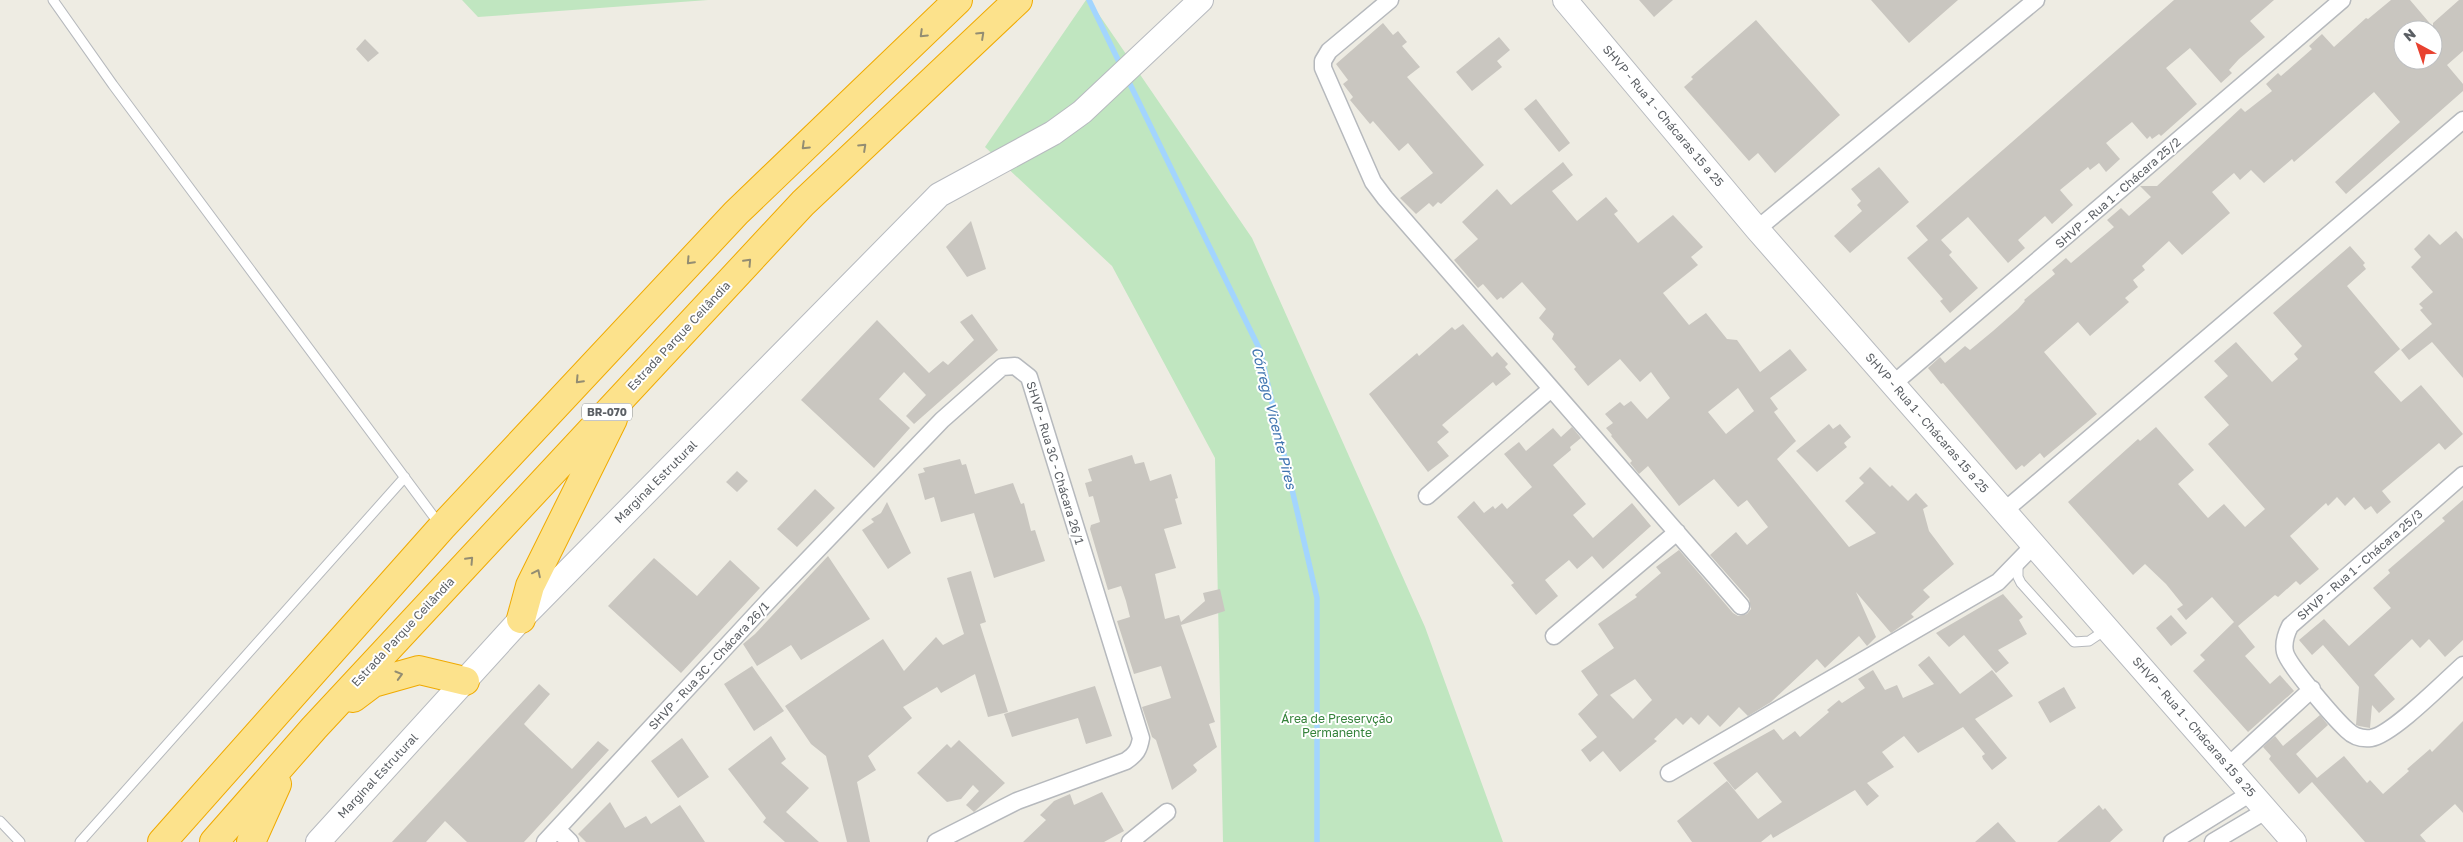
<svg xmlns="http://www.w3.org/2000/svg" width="2463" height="842" viewBox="0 0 2463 842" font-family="'Golos Text',sans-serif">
	<rect width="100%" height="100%" fill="#eeece3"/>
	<path fill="#c0e6c0" d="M462,0H708L478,17Z
		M1086,0H1089L1252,238L1425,627L1503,842H1223L1215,458L1112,266L985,147Z"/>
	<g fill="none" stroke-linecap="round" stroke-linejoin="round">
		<path stroke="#a3d5fe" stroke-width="5.5" d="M1089,0L1122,68
			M1127,78L1260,350L1317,598V842"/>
	</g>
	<path fill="#c9c6c0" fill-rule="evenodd" d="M1639,0H1673L1654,17Z
		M1871,0H1958L1909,43Z
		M2174,0H2274L2250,21L2265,37L2239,59L2229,70L2232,73L2221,83L2190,48L2166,68L2197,104L2161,136L2159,134L2152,139L2150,136L2147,139L2132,122L2106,143L2120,159L2106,172L2099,163L2090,170L2088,167L2060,190L2073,205L2052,224L2045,216L2018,240L2025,248L2008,263L1968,217L1941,240L1952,252L1949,255L1978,288L1950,313L1940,301L1943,299L1907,258L1928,240L1916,226Z
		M2391,0H2410L2433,27V23L2459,0H2463V51L2447,65L2463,84V91L2346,194L2335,182L2400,122L2374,92L2294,162L2292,159L2264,183L2251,170L2240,180L2234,173L2212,192L2230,213L2182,255L2169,241L2142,266L2145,270L2133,280L2138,287L2125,298L2129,302L2090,336L2078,322L2044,352L2097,414L2044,458L2040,453L2024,467L2022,465L2016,470L1943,383L1941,384L1928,368L1940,357L1945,363L1965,346L1970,350L1993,331L2018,309L2025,301L2024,300L2055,274L2052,270L2066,258L2071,263L2114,227L2107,220L2121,208L2129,216L2151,197L2140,186H2157L2241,108L2245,112L2249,109L2272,91L2266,84L2278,73L2281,76L2312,49L2309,46L2322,34L2334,47L2366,18L2368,19ZM2403,30H2433V60H2403Z
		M1756,20L1840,115L1775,173L1758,153L1749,161L1684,87L1693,79L1691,77Z
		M1383,23L1393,35L1398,31L1407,42L1402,46L1420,67L1407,77L1484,165L1441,204L1438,202L1433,207L1429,203L1416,214L1400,198L1433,173L1408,143L1399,151L1373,121L1370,124L1350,100L1353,97L1343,84L1348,80L1336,64Z
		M1499,37L1510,50L1497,61L1502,67L1472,91L1456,72Z
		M365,39L379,53L368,62L356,49Z
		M1536,99L1570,143L1559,152L1524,109Z
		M1563,162L1573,175L1552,191L1577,221L1606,197L1618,211L1614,214L1638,243L1673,215L1703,247L1691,257L1698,265L1663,293L1689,325L1706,313L1727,339L1737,340L1760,372L1790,349L1807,370L1770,398L1778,409L1774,412L1796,441L1777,459L1849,547L1876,533L1845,501L1864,483L1859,478L1870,467L1890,487L1892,485L1908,501L1916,493L1928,506L1923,509L1929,531L1954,564L1923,590L1930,597L1911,614L1914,617L1891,633L1856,592L1876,637L1867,646L1859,636L1825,668L1817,659L1771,702L1748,716L1739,707L1720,727L1708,715L1699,725L1691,717L1683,725L1676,718L1654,739L1657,741L1620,772L1603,751L1590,762L1581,750L1597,737L1578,714L1598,695L1581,671L1614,648L1598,624L1637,597L1635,595L1661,573L1656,567L1679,550L1733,613L1738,616L1747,614L1751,609L1749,599L1710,555L1736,532L1747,545L1768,527L1747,500L1738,507L1714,479L1679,506L1648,466L1639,474L1630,463L1632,461L1611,436L1612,435L1606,428L1613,423L1605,414L1620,402L1624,406L1631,401L1647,419L1670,398L1651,372L1640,382L1620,359L1588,386L1574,369L1576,367L1552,339L1554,334L1539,318L1546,309L1522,282L1503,299L1501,297L1497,300L1483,284L1478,288L1454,260L1478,239L1462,222L1497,189L1511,205ZM1738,388L1754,411L1726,434L1708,412ZM1635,679L1652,700L1633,719L1610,695Z
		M1879,167L1909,202L1850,253L1834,236L1862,211L1857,205L1861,201L1851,189Z
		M971,221L986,269L967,277L946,247Z
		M2456,231L2463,239V378L2432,342L2409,360L2401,350L2432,324L2420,310L2423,308L2419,304L2433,292L2411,267L2421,257L2414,249L2429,234L2440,245Z
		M2350,246L2365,263L2363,265L2366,269L2347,286L2400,349L2374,372L2401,402L2421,385L2463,434L2445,450L2439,443L2382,491L2391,502L2377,514L2371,506L2365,510L2354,497L2345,506L2337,497L2328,506L2326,503L2290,536L2319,569L2300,585L2296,581L2278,597L2275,595L2238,626L2255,647L2245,656L2270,684L2280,675L2294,691L2248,732L2193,671L2205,660L2200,655L2234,622L2212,597L2186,620L2177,609L2183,605L2166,584L2145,564L2133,575L2068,502L2138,439L2140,441L2156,427L2194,470L2178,484L2208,518L2224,504L2245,527L2265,509L2208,444L2229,425L2204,397L2228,376L2214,361L2236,342L2272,382L2298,359L2294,354L2302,346L2273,313Z
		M972,314L998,350L914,424L906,416L926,395L904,372L879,399L910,428L874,468L801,400L877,320L929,373L943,361L948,365L974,340L960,322Z
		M1463,324L1492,357L1497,352L1508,364L1505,367L1511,374L1496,386L1493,382L1442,425L1449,432L1437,442L1449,456L1428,472L1369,394L1417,353L1419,356L1452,327L1455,330Z
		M1829,424L1833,429L1840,424L1851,437L1844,443L1847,447L1817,472L1796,451Z
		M1572,427L1581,438L1570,447L1571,450L1553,465L1586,504L1573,515L1593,538L1632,503L1651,526L1603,569L1592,556L1577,569L1569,560L1545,580L1558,596L1536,615L1511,585L1514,583L1457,517L1474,501L1484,513L1493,506L1495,509L1502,503L1507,509L1532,487L1504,454L1519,442L1526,451L1553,428L1561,437Z
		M1132,455L1135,464L1144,462L1150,481L1171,474L1178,498L1175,499L1182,524L1164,529L1176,568L1155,574L1165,619L1179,615L1181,622L1205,601L1203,593L1220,589L1225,611L1181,625L1215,722L1209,724L1217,747L1193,765L1197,770L1196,772L1172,790L1156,740L1152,737L1142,707L1171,698L1161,666L1134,674L1117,621L1130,617L1126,601L1121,586L1108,590L1090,529L1091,525L1100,522L1093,496L1089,497L1085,483L1092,481L1088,469Z
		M960,459L962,465L966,464L975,494L1013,483L1021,504L1024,503L1031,531L1035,530L1045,561L994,578L974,513L941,522L934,497L925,500L918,474L925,472L923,468Z
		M737,471L748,481L737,492L726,482Z
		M815,489L835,508L797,547L777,529Z
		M2463,500V640L2445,657L2429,639L2420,648L2412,639L2374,675L2395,699L2379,713L2372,705L2370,728L2359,726L2356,725L2359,687L2323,645L2312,655L2299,640L2324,619L2349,646L2391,608L2373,588L2390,573L2388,570L2445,521L2442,518Z
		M887,502L911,553L888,569L862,530L874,522L871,519L881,513Z
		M828,556L870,619L801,660L791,645L757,666L743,644L755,634Z
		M654,558L697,596L730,560L760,588L681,673L608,606Z
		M971,571L986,622L980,624L1008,712L988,717L975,674L941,693L937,687L903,707L912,718L868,756L876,770L857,782L870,842H847L826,756L811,744L785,706L883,639L904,671L936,637L943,645L964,634L947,578Z
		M2003,594L2023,617L2019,620L2027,634L1998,650L2009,663L1996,673L1964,635L1949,647L1936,633Z
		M2171,615L2187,633L2171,646L2156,628Z
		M1929,656L1960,694L1992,670L2013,696L1975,719L2007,758L2001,763L1992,770L1983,759L1982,756L1985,754L1963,727L1918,753L1904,736L1882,752L1894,767L1867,783L1879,796L1867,806L1855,790L1773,838L1771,834L1761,842H1692L1677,821L1727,781L1758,819L1782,802L1757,772L1735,790L1713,763L1774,729L1783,740L1795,731L1800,737L1829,712L1827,710L1839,700L1842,703L1865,688L1858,679L1873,670L1885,690L1897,685L1903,698L1934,684L1918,665Z
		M752,666L784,711L754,731L724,684Z
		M539,684L550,694L524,724L530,730L572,769L598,741L609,750L524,842H467L445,821L426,842H392Z
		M1095,686L1112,736L1086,744L1078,718L1012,737L1004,714Z
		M2064,687L2076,708L2050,723L2038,702Z
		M2320,715L2328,725L2296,754L2317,778L2344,756L2367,783L2370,780L2383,794L2409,771L2407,769L2430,749L2432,752L2463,721V813L2455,804L2420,835L2426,842H2365L2312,782L2299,794L2269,759L2271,756L2263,747L2275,736L2283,746Z
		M771,736L786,759L781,763L809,788L786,812L819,842H785L763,822L766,818L728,769Z
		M682,738L709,777L678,798L651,761Z
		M959,740L1005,783L974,812L966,805L979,791L973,785L961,799L947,802L917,773L947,744L951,748Z
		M1102,792L1124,831L1104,842H1023L1046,820L1040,815L1054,801L1070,794L1074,805Z
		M610,802L625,828L646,816L651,824L680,805L705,842H586L578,834Z
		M2099,805L2103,810L2105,808L2123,830L2110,842H2057Z
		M1998,822L2016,842H1975Z"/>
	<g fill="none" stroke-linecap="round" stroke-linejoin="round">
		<g stroke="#b6b9bd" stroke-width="11">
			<path id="lane" d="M53,0L113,85L440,525
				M2018,562V577L2021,583L2074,642L2089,641L2107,629
				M0,821L20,842
				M80,842L405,477"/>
		</g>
		<g stroke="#b6b9bd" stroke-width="19">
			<path id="street" d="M1390,0L1329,51L1323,61V68L1373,182L1385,198L1741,606
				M1757,229L2036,0
				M1893,384L2342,0
				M2463,475L2290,626C2286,634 2283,643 2285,652C2288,665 2335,719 2347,730C2353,736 2362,739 2371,738C2392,735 2445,681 2463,665
				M1427,496L1551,389
				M2004,511L2463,120
				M1554,636L1677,532
				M2228,766L2312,689
				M1669,773L1998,582L2034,545
				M557,829L570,842
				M545,842L772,597L942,420L1002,367L1015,366L1029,377L1141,738C1139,750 1136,754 1126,761L1017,801L936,842
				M1130,842L1167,812
				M2172,842L2251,793
				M2213,842L2267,810"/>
		</g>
		<g stroke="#b7babf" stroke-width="26">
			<path id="secondary" d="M1565,0L1757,229L2294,842
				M318,842L521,619L939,195L1053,133L1082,112L1201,0"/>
		</g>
		<g stroke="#f0aa01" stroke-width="30">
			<path id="highway" d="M521,619L530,586L613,419
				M353,698L373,683L419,670L465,681
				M162,842L442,527L736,213L958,0
				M214,842L314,728L803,203L1018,0
				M251,842L277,784"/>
		</g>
		<use href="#lane" stroke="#fff" stroke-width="9"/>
		<use href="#street" stroke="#fff" stroke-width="16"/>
		<use href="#secondary" stroke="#fff" stroke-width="24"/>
		<use href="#highway" stroke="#fce28c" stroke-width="28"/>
	</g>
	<defs><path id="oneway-chevron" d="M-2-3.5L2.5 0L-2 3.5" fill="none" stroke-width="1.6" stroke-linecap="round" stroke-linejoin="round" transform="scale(1.25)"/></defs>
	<g stroke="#938d72">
		<use href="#oneway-chevron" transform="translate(923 34) rotate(136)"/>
		<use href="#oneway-chevron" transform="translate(981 35) rotate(-43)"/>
		<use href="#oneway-chevron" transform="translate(805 146) rotate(136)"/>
		<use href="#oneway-chevron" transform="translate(863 147) rotate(-43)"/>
		<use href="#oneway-chevron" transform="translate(690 261) rotate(133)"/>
		<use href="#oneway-chevron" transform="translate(748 262) rotate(-47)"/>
		<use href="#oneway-chevron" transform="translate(579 380) rotate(133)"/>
		<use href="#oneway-chevron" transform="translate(470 560) rotate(-47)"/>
		<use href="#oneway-chevron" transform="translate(537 573) rotate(-64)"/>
		<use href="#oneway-chevron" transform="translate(399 675) rotate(-16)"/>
	</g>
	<g text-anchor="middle" stroke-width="4" stroke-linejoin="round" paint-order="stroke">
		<rect fill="#fff" stroke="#8c8f92" stroke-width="1" x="582" y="403.5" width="50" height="17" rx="4"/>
		<g font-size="11" font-weight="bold" fill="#5b5f64">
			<text x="607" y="416">BR-070</text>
		</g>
		<g font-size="12" fill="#5b5f64" stroke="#fff">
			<text transform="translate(1663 116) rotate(50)" y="4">SHVP - Rua 1 - Chácaras 15 a 25</text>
			<text transform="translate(2118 193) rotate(-41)" y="4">SHVP - Rua 1 - Chácara 25/2</text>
			<text transform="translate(679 336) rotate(-47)" y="4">Estrada Parque Ceilândia</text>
			<text transform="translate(1927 423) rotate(49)" y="4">SHVP - Rua 1 - Chácaras 15 a 25</text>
			<text transform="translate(1055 463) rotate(73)" y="4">SHVP - Rua 3C - Chácara 26/1</text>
			<text transform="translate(656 482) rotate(-45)" y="4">Marginal Estrutural</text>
			<text transform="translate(2360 565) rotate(-41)" y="4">SHVP - Rua 1 - Chácara 25/3</text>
			<text transform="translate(403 632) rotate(-47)" y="4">Estrada Parque Ceilândia</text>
			<text transform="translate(709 666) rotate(-47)" y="4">SHVP - Rua 3C - Chácara 26/1</text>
			<text transform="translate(2194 727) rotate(49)" y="4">SHVP - Rua 1 - Chácaras 15 a 25</text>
			<text transform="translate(378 776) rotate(-47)" y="4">Marginal Estrutural</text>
		</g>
		<g font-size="12" fill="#34823a" stroke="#fff">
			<text x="1337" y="723">Área de Preservção<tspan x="1337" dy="14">Permanente</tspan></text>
		</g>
		<g font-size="14" font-style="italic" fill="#4075b0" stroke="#fff">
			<text transform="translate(1274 418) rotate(76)" y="5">Córrego Vicente Pires</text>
		</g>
	</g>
	<g transform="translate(2418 45) rotate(320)"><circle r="24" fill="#ffffff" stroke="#bdbfc1"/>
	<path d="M0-4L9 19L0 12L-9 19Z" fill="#e8412f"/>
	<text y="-8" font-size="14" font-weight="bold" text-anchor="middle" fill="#5b5f64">N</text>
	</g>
</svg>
